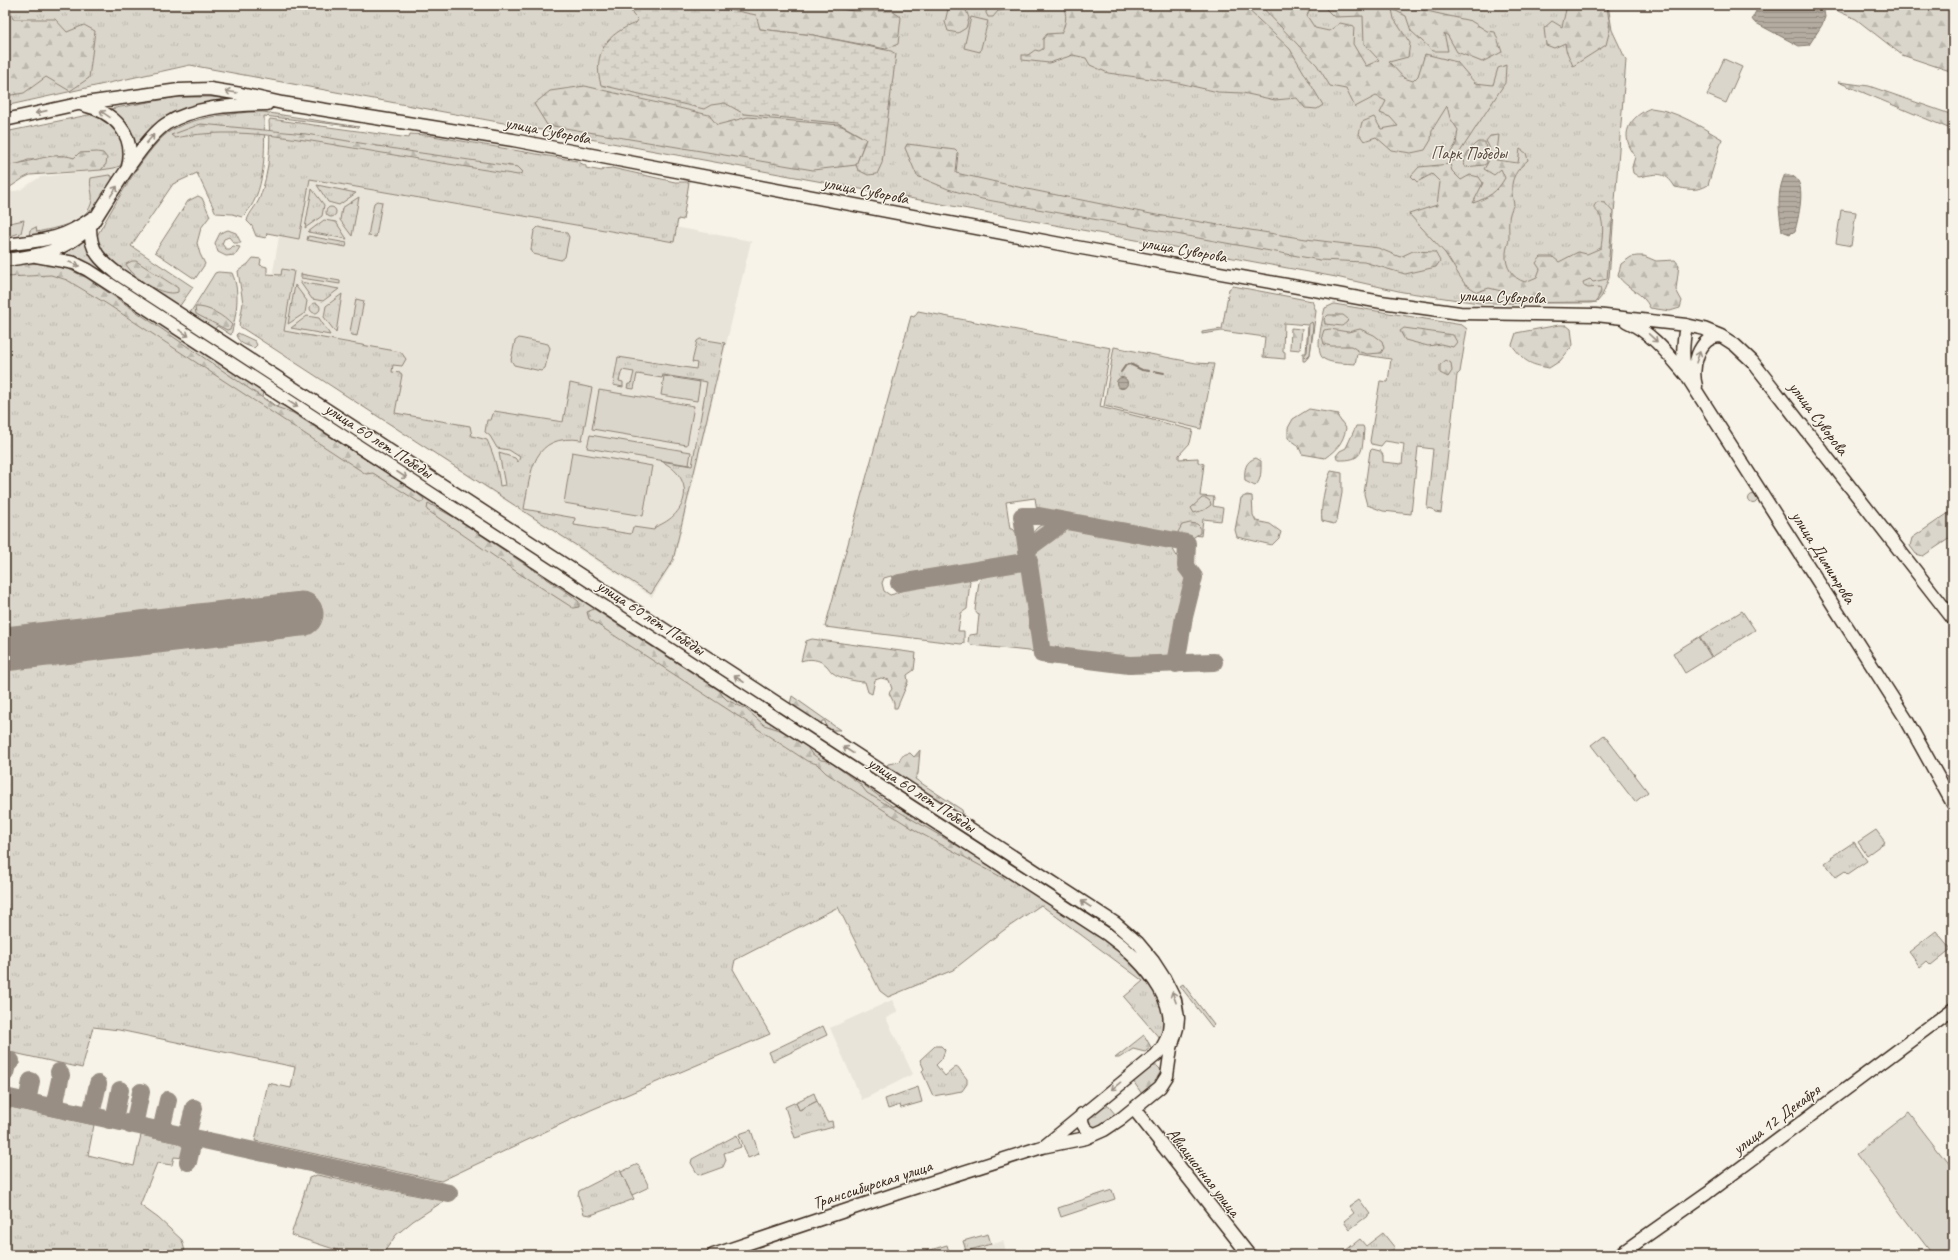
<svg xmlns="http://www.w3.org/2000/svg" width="1958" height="1260" viewBox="0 0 1958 1260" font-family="Caveat,sans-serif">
	<defs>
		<pattern id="grass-tufts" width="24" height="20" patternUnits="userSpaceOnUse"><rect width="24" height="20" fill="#dbd6cb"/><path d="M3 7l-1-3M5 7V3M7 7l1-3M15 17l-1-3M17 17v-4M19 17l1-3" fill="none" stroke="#bdb8ae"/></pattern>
		<pattern id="forest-firs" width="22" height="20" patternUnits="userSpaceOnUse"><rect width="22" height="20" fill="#dbd6cb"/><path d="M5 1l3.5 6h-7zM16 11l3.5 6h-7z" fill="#bdb8ae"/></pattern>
		<pattern id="wetland-marsh" width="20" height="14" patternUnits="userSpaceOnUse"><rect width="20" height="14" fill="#dbd6cb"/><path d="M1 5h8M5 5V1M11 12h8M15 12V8" fill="none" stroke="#bdb8ae"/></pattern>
		<pattern id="water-rules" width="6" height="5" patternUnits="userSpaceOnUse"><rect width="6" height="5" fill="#b4aca0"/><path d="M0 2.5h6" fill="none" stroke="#948c82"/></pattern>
	</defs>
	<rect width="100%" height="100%" fill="#f7f3e8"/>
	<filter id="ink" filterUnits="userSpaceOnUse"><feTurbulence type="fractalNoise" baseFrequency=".025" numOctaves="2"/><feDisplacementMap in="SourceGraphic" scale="8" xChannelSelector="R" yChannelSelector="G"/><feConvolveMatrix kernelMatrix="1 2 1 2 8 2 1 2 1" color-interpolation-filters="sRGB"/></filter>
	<g filter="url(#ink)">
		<path fill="#e9e4d9" d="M293,157L751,241L674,561L652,597L261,340Z
			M120,166L112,183L90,182L93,199L91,205L80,217L66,225L37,233L30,239L18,236L23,228L24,220L5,224V193L20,190L40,177L114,168Z
			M892,1000L898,1012L886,1018L913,1074L862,1100L830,1028Z
			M1003,1241L1007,1255H956L974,1250Z"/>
		<path fill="url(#grass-tufts)" stroke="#8b8074" d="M5,5H1608L1612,30L1626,60L1609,278L1602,296L1597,302L1590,303H1479L1403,292L1336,277L190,65L5,106Z
			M177,97H211L245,100L153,128L135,145L128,132L110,109Z
			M249,112H263L359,127L264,116C265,146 267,196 242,217L232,214L216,213L197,173L173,184L131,246L193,287L179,307C160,295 110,270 100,252C97,247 96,239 98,234C112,209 149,142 172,130C195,117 223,115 249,112Z
			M93,114L98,115L117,129L125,146L123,160L120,166L114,168L101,170L106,164L79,153L74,158L28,160L16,165H5V132Z
			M270,119L409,138L410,134L427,135L577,161L586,166V168L602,171L603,169L612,168L675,182H689L683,220L678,219L674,242L310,179L299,239L267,233L266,238L256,236L252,226L247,221C249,212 257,206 260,197C269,173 271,146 269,121Z
			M109,175L112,176C113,183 107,189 103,195C82,226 65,231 29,237L30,230L36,227L37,232C55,228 89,223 92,200C93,193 89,186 91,178Z
			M317,185L356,193L339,205L328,202Z
			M312,189L324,205L322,216L305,228Z
			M198,196L202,198L210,216L201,228L197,243L200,254L205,264L195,279L155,252L188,201Z
			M359,197L352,236L340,220L342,208Z
			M377,201L382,202L376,237L368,236L374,203Z
			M326 212a5 5 0 1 1 10 0a5 5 0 1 1-10 0Z
			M24,220L21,233L5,237V224Z
			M324,220L336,222L347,239L308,232Z
			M538,227L567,233L569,237L565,257L561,260L533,254L531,249L534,231Z
			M228,230L236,233L241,243H234L229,237L224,239L222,244L226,249H230L233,246L240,247L235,255L226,256L218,252L215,243L220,233Z
			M85,236L86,244L94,258L157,304L154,309L65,255L60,254Z
			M308,236L347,243L346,247L307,240Z
			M36,246L52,247L5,255V250Z
			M253,258L261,259L260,265L267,267V274L281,275L282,269L294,271L284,331L401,352L406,359L402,366L393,365L392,372L401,373L402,375L395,413L470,426L472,436L487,440C494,455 498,469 500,486L505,485L499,453L515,458L518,462L520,457L509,450L497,448L490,436L485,432L487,420H491L494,411L563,422L570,383L592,388L582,440C532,433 531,471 524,509L575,518L574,525L631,534L633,527L654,530L655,527C690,514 696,478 661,461L692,466L707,382L663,375L662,378L637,374L634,389L627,388L628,384H631L634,372L622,370L619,381L623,382V387L613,385L618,357L696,369L697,363L692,362L697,341L700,339L725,343L673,560L651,594L239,326L243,303L238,271L248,264Z
			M5,267H66L85,275L250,381L263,393L262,396L277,407L279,404L297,412L866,783L865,786L894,807L895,805L906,809L1047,901L1115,947L1128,959L1141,972L1157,997L1165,1013L1166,1029L1161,1040L1124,997L1143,981L1041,905L1004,930L953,970L888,997L880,991L838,907L735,960L733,969L770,1034L591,1110L441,1181L255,1141L268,1083L291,1088L295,1067L119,1030L93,1027L82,1068L5,1051Z
			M218,272L232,273C241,292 236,316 231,335L217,326L215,329C206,326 194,322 190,313L215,273Z
			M301,274L340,281V284L301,278Z
			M300,282L339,289L323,301L312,299Z
			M295,285L307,301L305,313L288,324Z
			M1233,286L1312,301L1316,311L1310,355L1305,361H1303V353H1306L1308,325L1284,323L1283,351L1285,352V359L1263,357L1265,337L1222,331L1202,334V332L1222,329L1229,289Z
			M342,294L336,333L324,317L326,306Z
			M356,299L364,301L357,336L352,335L350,332Z
			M310 308a5 5 0 1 1 10 0a5 5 0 1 1-10 0Z
			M1334,304L1462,325L1467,329L1460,372L1457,375L1441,513L1435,512L1433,509L1427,508L1433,449L1418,447L1411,514L1383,511L1367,505L1364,494L1370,451L1372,449L1380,451L1383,455V462L1402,464L1404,444L1385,441L1381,446L1371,444L1370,441L1380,381L1388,382L1391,359L1357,354L1355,364C1346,363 1332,364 1324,359C1314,353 1322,323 1324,312L1325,308Z
			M918,311L1111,348L1100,407L1193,430L1190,443L1179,455V459L1198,458V462L1204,464L1200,496L1214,497L1213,506L1223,508L1221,521L1203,519L1201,536L1194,535V537L1171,536L1043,514L1037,511L1035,498L1006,502L1010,529H1013L1025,544L1027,556L1021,560L901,579L891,576L884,578L882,583L884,591L890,595L894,594L910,586L966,576L970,581L967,609L961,613L958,631H964V643L961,644L825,627L911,316L914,317Z
			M170,313L243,361L240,365L168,318Z
			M307,316L319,318L330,335L291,328Z
			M519,338L548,344L550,348L545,368L541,371L514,365L511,360L515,341Z
			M1114,347L1196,363L1214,364L1201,429L1104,406Z
			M264,374L345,427L342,432L261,379Z
			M360,437L441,490L438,494L357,442Z
			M1748.5 499a4.5 4.5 0 1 1 9 0a4.5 4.5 0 1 1-9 0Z
			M455,499L540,554L537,559L452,503Z
			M1046,523L1058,525L1032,544C1030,533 1036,526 1046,523Z
			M1073,527L1171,546L1190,579L1191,583L1182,619L1176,658L1173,660L1127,662L1064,655L1053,651L1048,645L1045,637L1034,553C1043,541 1059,533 1073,527Z
			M553,563L616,604L613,608L550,567Z
			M1017,568L1029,573L1035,618L1034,640L1038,652L971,645L968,642L969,635L977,634L979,615L975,610L979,582L985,572Z
			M1742,611L1755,630L1712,657L1700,637Z
			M630,613L721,672L718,677L627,617Z
			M735,681L822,738L819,743L732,686Z
			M836,747L923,804L920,808L833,752Z
			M936,812L1022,869L1019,873L933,817Z
			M1854,842L1867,861L1848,874L1845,871L1836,877L1825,863L1832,858L1831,857Z
			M1035,877L1122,933L1119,938L1032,882Z
			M1936,931L1951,949L1931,965L1927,961L1920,967L1909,952Z
			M1183,984L1214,1025L1212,1027L1180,986Z
			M823,1026L827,1035L773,1061L769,1052Z
			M935,1046H941L945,1050L942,1059L936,1065L945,1076L957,1066L967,1079V1084L962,1091L933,1096L922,1071L924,1069L920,1060Z
			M918,1087L922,1102L901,1108L900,1105L888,1109L885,1099Z
			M817,1101L827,1122L832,1121L833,1127L795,1138L785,1107L796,1102L800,1110Z
			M5,1106L94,1125L88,1155L134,1166L141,1135L188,1145L185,1158L174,1157L172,1165L157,1163L140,1205L158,1218L182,1240L186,1255H5Z
			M737,1135L741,1147L724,1153L726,1160L723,1167L701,1175L697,1173L691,1163L692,1159Z
			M620,1170L634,1199L591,1215L584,1214L578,1195L579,1191Z
			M317,1175L444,1201L413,1221L396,1235L382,1255H352L291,1235L309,1178Z
			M1112,1190L1115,1199L1061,1217L1058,1208Z
			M1359,1199L1370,1214L1350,1229L1344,1221L1354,1213L1349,1206Z
			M1383,1233L1395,1248L1386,1255H1340L1360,1239L1366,1246Z
			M988,1234L991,1244L966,1251L963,1241Z
			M947,1245L950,1255H921L920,1253Z"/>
		<path fill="url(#forest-firs)" stroke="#8b8074" d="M5,5H9L13,19H55L67,32L84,25L95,31L89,78L70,91L46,77L24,93L5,96Z
			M681,5H817L853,11H892L901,17L898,44L886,49L813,35L760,29L732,10L684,8Z
			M987,5H1016L1014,9L998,11L993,17H988L986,13Z
			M1062,5H1243L1290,49L1323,105L1317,109L1305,108L1297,98L1275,100L1243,93L1218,92L1179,83L1108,73L1090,65L1086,58L1073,55L1049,63L1022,60V55H1028L1035,50L1039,51L1043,49V39L1047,34L1061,33C1066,24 1068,14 1062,5Z
			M1260,5H1311L1307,16L1315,28L1329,31L1340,23L1354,26L1353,44L1366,66L1379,60L1364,44L1363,16L1334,17L1322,5H1400L1471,21L1487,31L1495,32L1502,52L1482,62L1457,52L1448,36L1444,33L1448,51H1433L1411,31L1406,16L1392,9L1394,19L1410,43L1408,57L1389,62L1404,78L1413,81L1418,76L1425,54L1457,62L1475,83L1493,85L1498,68L1506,65L1505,83L1454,161H1450L1448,157L1456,144L1458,130L1450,118L1447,106L1432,130L1431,140L1425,150L1411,153L1391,150L1376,137L1364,141L1359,134L1362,122L1374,117L1381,129L1398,126L1390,117L1380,113L1386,101L1376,96L1355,107L1346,89L1330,86L1317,65Z
			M1567,5L1607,6L1610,29L1606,45L1573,66L1566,50L1565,43L1554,48L1546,45L1544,28L1552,21L1562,27Z
			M1824,5H1949L1953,6V72L1902,55L1856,19Z
			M952,7L966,10L969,18L966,28L958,33L948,31L945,22L948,9Z
			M1838,82L1869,86L1953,115V130Z
			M585,86L709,115L717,125L748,117L840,125L866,139L856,165L813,170L547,125L534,104L550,91Z
			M1651,108C1678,111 1699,126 1722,139L1708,185C1697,192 1687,189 1675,187C1665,170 1656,174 1639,177L1633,173L1632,167L1635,157C1633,152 1629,147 1628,142C1623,125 1638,113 1651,108Z
			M201,124L306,134L414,152L518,167L523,172L518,175C467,167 416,159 365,150C303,140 237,125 175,138L171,135Z
			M1499,135L1496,160L1518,163L1520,149L1526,153L1528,160C1512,174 1509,183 1514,204C1507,217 1509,224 1509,238C1509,243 1506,248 1506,253C1505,267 1512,278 1525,282L1537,277L1540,269L1536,263L1541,257H1553L1559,262L1578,252L1587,254L1601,248C1602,239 1605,223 1599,214C1597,210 1594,211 1594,206L1597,202L1605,203L1613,212L1607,279L1593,282L1590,279L1583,282L1584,286L1588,288L1600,287L1601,292L1596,302L1508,303L1501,291L1489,288L1477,292L1464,283L1445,253L1409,214L1437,205L1440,182L1432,174L1417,182L1411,176L1419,167L1450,164L1452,171L1461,180L1470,175L1479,177L1483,183L1473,203C1488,198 1497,192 1505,178L1501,169L1494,175L1484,169C1491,158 1493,152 1486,141L1490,136Z
			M1478,142H1485L1487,163L1484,165L1465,167C1462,158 1470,147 1478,142Z
			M907,144L955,150L958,153L956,173L1027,189L1151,214L1306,239L1378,248L1400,257L1413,251L1435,252L1440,261L1436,267L1405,274L1364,262L1320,260L982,199L948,189L917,176L905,148Z
			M97,152L103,153L107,158L106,164L101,170L30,175C21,178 15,186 5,189V165C27,165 52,150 74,158L79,153Z
			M1637,256H1644L1656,261L1675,260L1679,265L1676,290L1682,301L1680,308L1670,311L1650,308C1644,293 1627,289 1618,276L1621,264L1631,257Z
			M132,261H136L178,288V292C163,298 132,277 126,264Z
			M39,263H56L87,278L276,407L293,413L412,489L424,499L423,502H419L373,473L366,474L107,304L67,280L51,275L5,277V266Z
			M195,307C208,306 224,316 232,325L230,329L227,330L196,314Z
			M1328,315H1343L1348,319L1347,322L1342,326L1325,324L1324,319Z
			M1312,322L1313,326L1310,354L1306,358L1303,357L1307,352L1309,324Z
			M1559,325H1566L1571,329L1573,345L1560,361L1549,368C1528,364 1525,362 1512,345L1516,333Z
			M1291,328L1302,329L1300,350L1290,349Z
			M1404,328L1453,335L1457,342L1453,347L1441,344L1428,346L1405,340L1400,331Z
			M1330,329L1348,332L1360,329L1374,335L1382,341L1384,348L1381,353L1367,354L1360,352L1351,346H1331L1324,344L1322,336L1324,330Z
			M238,333L255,341L257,345L254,348C246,345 239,344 236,335Z
			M1446,360L1451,363L1452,371L1448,377L1440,373V365Z
			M1309,409L1339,414L1338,417L1346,428C1343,443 1337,449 1325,458L1302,454L1298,445L1288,438V428L1293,419Z
			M1356,426H1363L1364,429C1362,451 1364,461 1338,460L1336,456L1340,451L1346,448Z
			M1256,458L1261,461C1261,469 1262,480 1255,486L1245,481C1244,470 1245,461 1256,458Z
			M1331,471L1342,473V493L1337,520L1334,524L1322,521C1320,508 1325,483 1331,471Z
			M1247,495L1252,496L1253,515L1256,521L1270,524L1281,532L1279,538L1272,545L1237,537L1235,530L1241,498Z
			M1202,498H1206L1210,501L1211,505L1204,510L1194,513L1191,508Z
			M428,503L457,519L571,595L579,602V607L573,608L517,572L427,510Z
			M1953,510V536L1923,556L1916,554L1910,546L1912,538Z
			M1190,523L1197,524L1200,527V533L1191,539L1182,538L1178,532L1182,525Z
			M594,609L720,691L722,695L727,700L746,709L764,725L780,730L806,745L811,753L821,760L829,761L860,784L867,793L994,867L1005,879L918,832L826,773L817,764L807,761L589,619L587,612Z
			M812,639L916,653L914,670L907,675L908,682L897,708H894V703L889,693L892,689L889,680L881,678L875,680L872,694L868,692L865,682C857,682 839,678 833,673C830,671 829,668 827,666C820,659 809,658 801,661L806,641Z
			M792,696L840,730H833L826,728L825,721H822L821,725L790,704Z
			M920,750L918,774L915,779L962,810L963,814L960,816L886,767L888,764L899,762C901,756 904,754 910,753L914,757Z
			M1144,1035L1151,1047L1145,1052L1133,1049L1119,1058H1115Z
			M1152,1066H1157C1170,1076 1150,1087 1142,1094L1133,1081Z
			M1106,1103L1115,1114L1098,1127L1089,1126L1087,1118Z"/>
		<path fill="url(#wetland-marsh)" stroke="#8b8074" d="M629,5H681L684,8L732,10L756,15L760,29L813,35L891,51L896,54L882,163L877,174L868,175L858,170L856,165L866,139L838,123L744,114L725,103L711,105L704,109L601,85C592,54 607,33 636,23L638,20L633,15Z"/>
		<path fill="#dbd6cb" stroke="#8b8074" d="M820,5H854L853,10Z
			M971,17L988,21L980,52L964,48Z
			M1724,59L1742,67L1726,103L1707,95Z
			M1841,210L1856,212L1851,246L1836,243Z
			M664,376L700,382L697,401L661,395Z
			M599,390L694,406L687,445L592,429Z
			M590,435L691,452L689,465L587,448Z
			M572,452L652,466L643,516L564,503Z
			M1699,637L1711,657L1685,673L1673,653Z
			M1604,735L1648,792L1635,802L1591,745Z
			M1876,830L1885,842L1867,855L1858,842Z
			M814,1093L817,1101L799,1110L796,1102Z
			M1909,1113L1953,1170V1255H1933L1856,1154Z
			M751,1130L759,1154L748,1158L739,1134Z
			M638,1164L649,1187L632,1195L621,1172Z"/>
		<path fill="url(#water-rules)" stroke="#84786c" d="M1759,5H1811L1824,11L1825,17L1822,25L1809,45L1799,46L1754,22L1752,19Z
			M1785,174C1788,175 1792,175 1794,177C1807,184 1798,219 1795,231L1790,234L1782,231C1779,211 1776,194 1785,174Z
			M1116.5 383a5.5 5.5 0 1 1 11 0a5.5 5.5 0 1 1-11 0Z"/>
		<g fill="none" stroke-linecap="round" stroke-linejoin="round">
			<path stroke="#84786c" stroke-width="2" d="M1154,371L1164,373
				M1121,372L1126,365L1130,364L1142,370L1149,371"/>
			<path stroke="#998e83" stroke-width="18" d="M1027,549L1065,521
				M899,583L1029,561
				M1176,664L1184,617L1194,577L1186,566L1187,543L1039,516H1022L1042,654L1129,665L1214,662
				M5,1073L7,1065L11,1061
				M5,1097L449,1193
				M23,1101L28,1097L31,1081
				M50,1106L55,1102L61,1075L59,1072
				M86,1114L92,1110L98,1084
				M109,1120L115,1115L120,1090
				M130,1125L135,1121L141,1092
				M156,1130L162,1126L168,1100
				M183,1137L188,1132L194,1108
				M186,1137L192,1145L188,1162"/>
			<path stroke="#998e83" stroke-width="45" d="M5,649L301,614"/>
			<g stroke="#3b2a1e" stroke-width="15">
				<path id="major" d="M83,105C114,112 136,134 128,167
					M5,120L78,104L179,90L210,89L241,94L282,103L513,140L1076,247L1381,302L1460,313L1596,315L1686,325L1704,329L1721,336L1735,345L1752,361L1953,619
					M90,227C90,251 100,260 118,274L1115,923L1138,943L1153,961L1164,978L1175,1000L1178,1018L1177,1028L1171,1048L1167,1076L1160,1087L1122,1118L1104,1130L1086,1138L1042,1147L901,1192L713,1255
					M5,245C42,240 60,241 92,218
					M36,256L74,263L88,270L1108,935C1142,959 1195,1014 1156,1055L1046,1145
					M5,260C40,256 64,251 90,227C106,202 143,139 166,124C195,106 234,105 267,104
					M1626,321C1652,333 1668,354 1686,375
					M1686,325C1683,343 1681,361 1688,378L1906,719L1953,804
					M1696,386C1691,368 1698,336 1721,336
					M1134,1109L1249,1255
					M1082,1114C1081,1125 1085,1131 1095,1134
					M1619,1255L1707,1193L1953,1009"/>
			</g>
			<use href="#major" stroke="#f7f3e8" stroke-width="12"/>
		</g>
		<defs><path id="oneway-shaft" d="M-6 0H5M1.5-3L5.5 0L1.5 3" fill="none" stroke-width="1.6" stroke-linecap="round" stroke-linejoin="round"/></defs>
		<g stroke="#998e83">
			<use href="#oneway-shaft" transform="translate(231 92) rotate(-172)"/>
			<use href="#oneway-shaft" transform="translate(41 112) rotate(167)"/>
			<use href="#oneway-shaft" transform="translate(105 114) rotate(-146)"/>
			<use href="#oneway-shaft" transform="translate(150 139) rotate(-49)"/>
			<use href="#oneway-shaft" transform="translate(114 191) rotate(-56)"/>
			<use href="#oneway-shaft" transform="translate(74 264) rotate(21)"/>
			<use href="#oneway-shaft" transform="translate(184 333) rotate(33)"/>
			<use href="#oneway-shaft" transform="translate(1653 338) rotate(43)"/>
			<use href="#oneway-shaft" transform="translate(1698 357) rotate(-71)"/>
			<use href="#oneway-shaft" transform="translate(293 404) rotate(33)"/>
			<use href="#oneway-shaft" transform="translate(402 475) rotate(33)"/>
			<use href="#oneway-shaft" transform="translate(739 679) rotate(-147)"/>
			<use href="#oneway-shaft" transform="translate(848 750) rotate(-147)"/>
			<use href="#oneway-shaft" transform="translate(1086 904) rotate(-147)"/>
			<use href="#oneway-shaft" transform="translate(1174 997) rotate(-110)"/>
			<use href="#oneway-shaft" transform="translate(1116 1086) rotate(141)"/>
		</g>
	</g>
	<g text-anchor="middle" stroke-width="3" stroke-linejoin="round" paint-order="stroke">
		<g font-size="17" fill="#3b2a1e" stroke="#f7f3e8">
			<text transform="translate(548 130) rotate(11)" y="6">улица Суворова</text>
			<text transform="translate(866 190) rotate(11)" y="6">улица Суворова</text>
			<text transform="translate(1184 249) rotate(10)" y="6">улица Суворова</text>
			<text transform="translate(1502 296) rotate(2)" y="6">улица Суворова</text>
			<text transform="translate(1819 418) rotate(53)" y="6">улица Суворова</text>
			<text transform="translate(379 440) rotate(33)" y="6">улица 60 лет Победы</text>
			<text transform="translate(1824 557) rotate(58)" y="6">улица Димитрова</text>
			<text transform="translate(651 617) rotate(33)" y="6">улица 60 лет Победы</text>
			<text transform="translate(922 794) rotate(33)" y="6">улица 60 лет Победы</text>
			<text transform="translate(1776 1119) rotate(-37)" y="6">улица 12 Декабря</text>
			<text transform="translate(1204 1172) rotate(52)" y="6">Авиационная улица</text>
			<text transform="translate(872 1184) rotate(-18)" y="6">Транссибирская улица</text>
		</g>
		<g font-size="17" fill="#5b4c41" stroke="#f7f3e8">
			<text x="1469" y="159">Парк Победы</text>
		</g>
	</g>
	<rect width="1958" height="1260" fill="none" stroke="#f7f3e8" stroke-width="20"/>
	<rect x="10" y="10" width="1938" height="1240" fill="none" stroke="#3b2a1e" stroke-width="1.5" filter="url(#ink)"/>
</svg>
